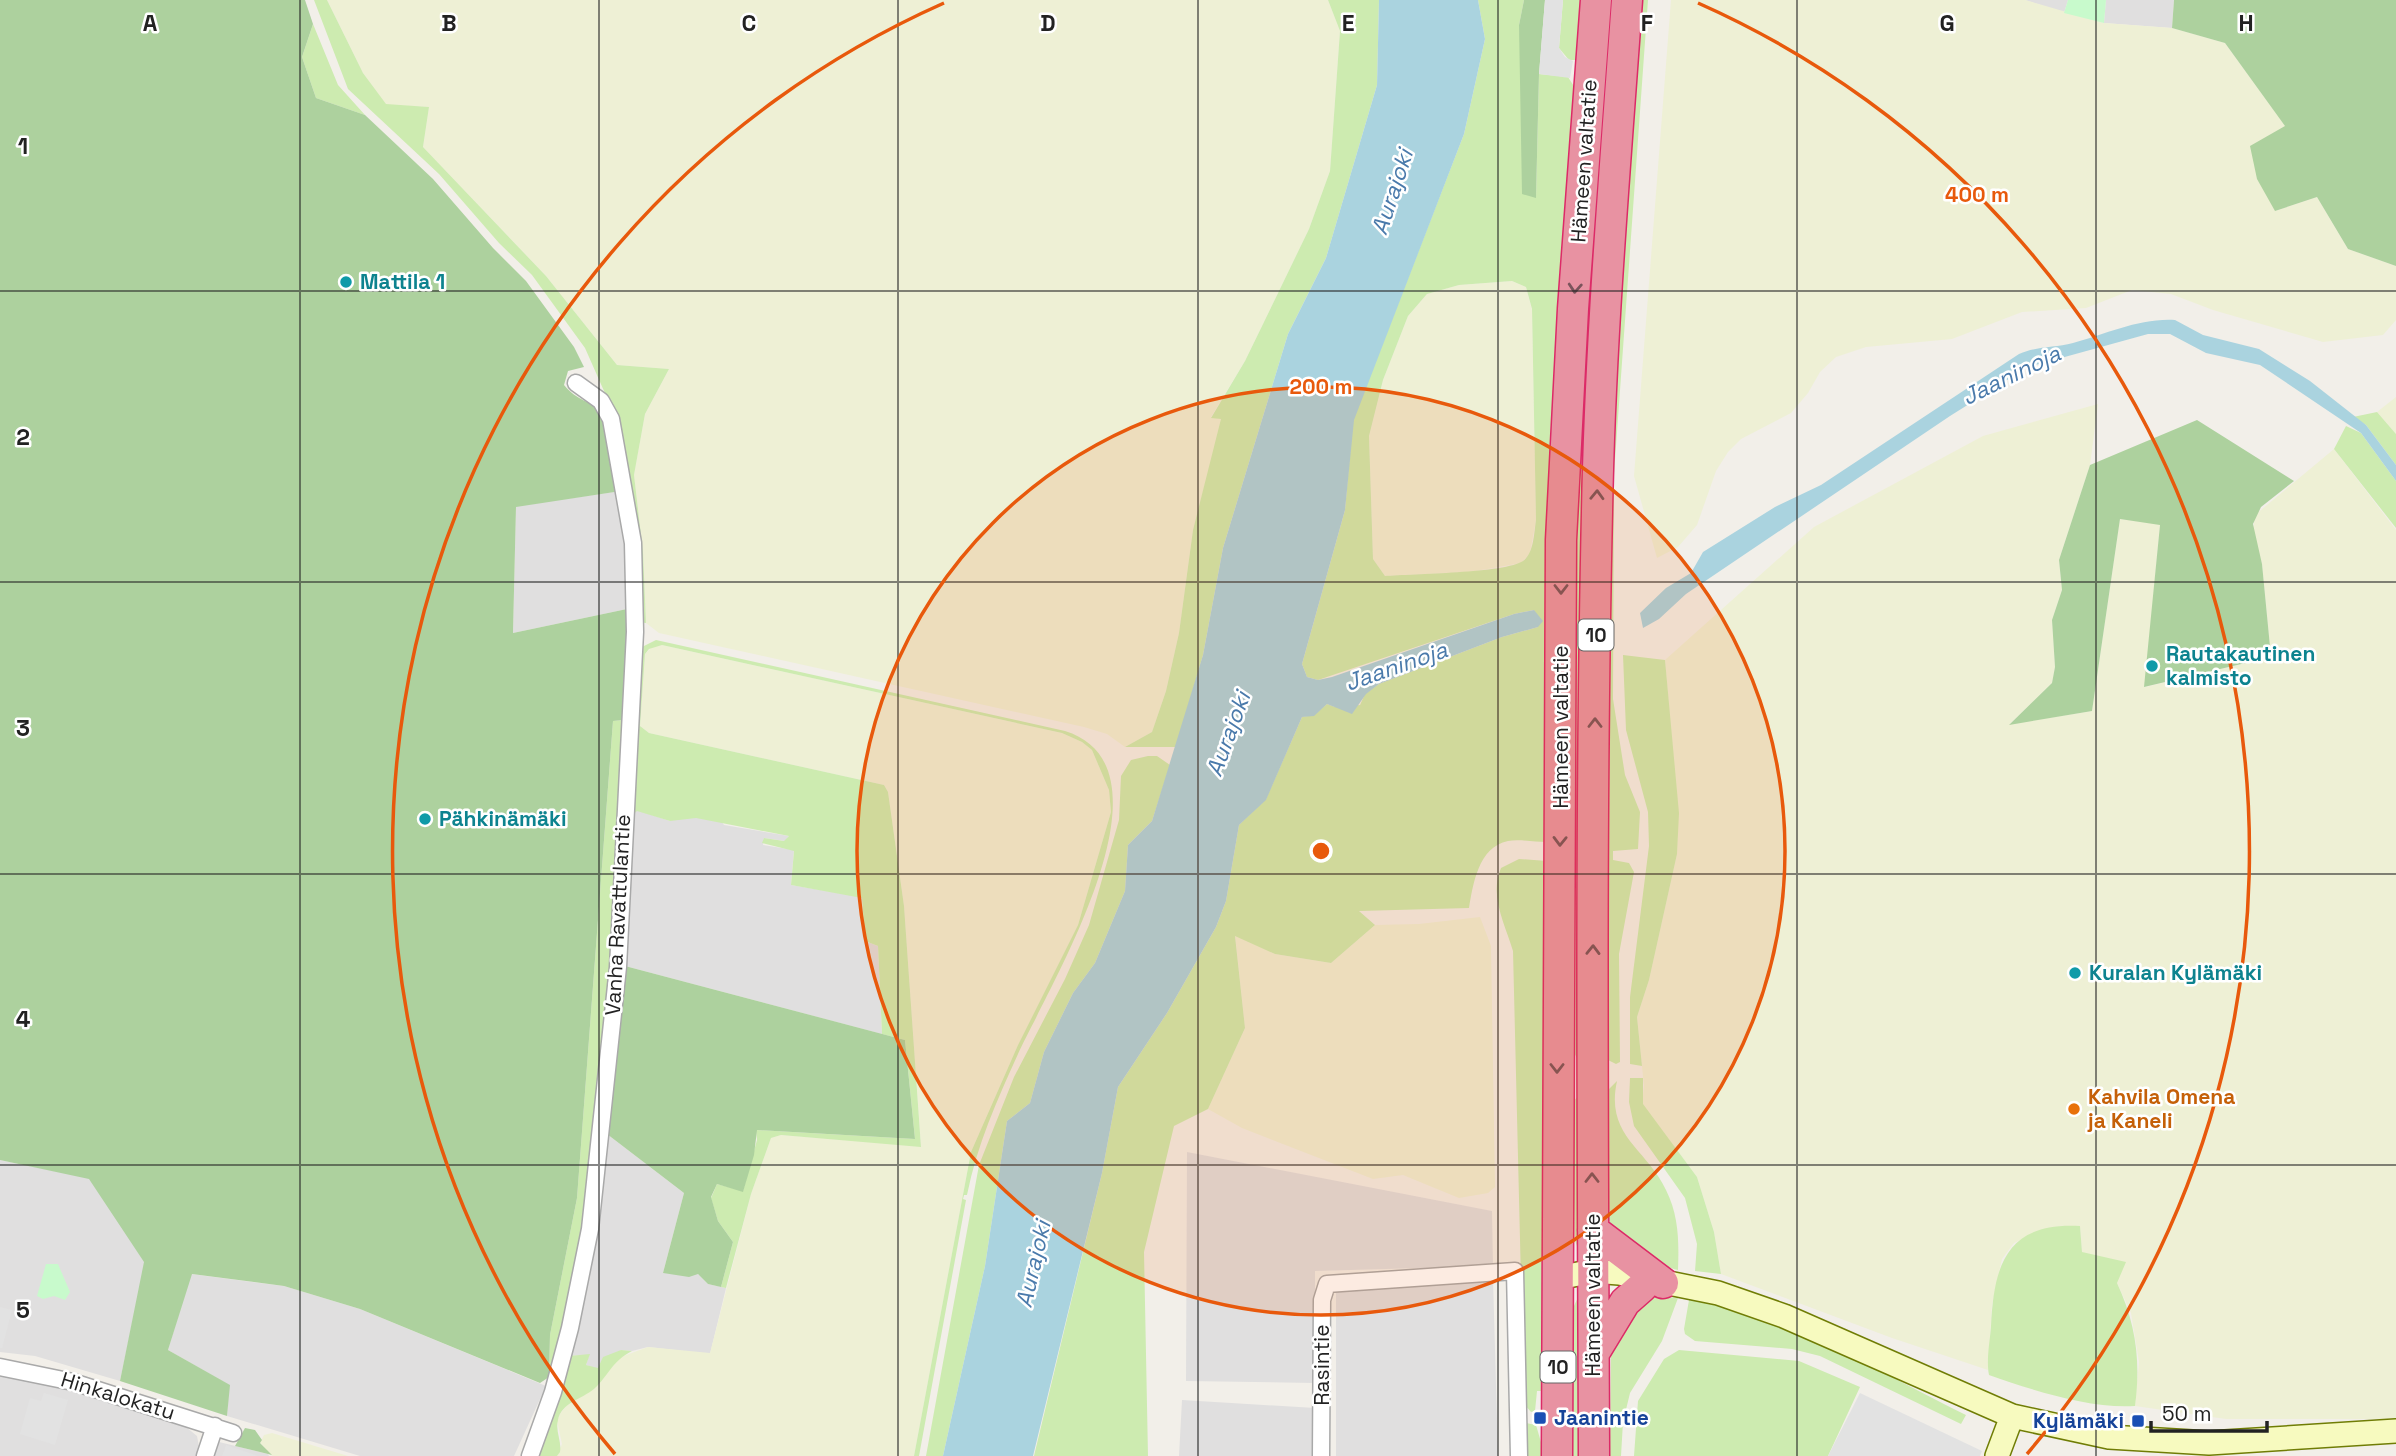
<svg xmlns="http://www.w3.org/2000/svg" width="2396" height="1456" viewBox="0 0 2396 1456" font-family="'Space Grotesk',sans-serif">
	<rect width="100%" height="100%" fill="#f2efe9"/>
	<path fill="#e0dfdf" d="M2025,0H2068L2064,13Z
		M2106,0H2174L2172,28L2104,23Z
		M621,491L626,539L627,609L513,633L516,506Z
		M700,793L724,825L789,836L785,841L764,838L763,845L794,850L791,885L862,897L865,941L878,946L882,1034L625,966L628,819L637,810L670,821Z
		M607,1134L684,1193L663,1273L698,1274L708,1284L726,1288L710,1354L648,1347L632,1351L621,1350L598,1369L586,1365L589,1355L569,1356Z
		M1187,1152L1492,1211L1493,1266L1315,1271V1383L1186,1381Z
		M0,1160L89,1178L145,1262L120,1381L35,1356L0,1352Z
		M191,1274L284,1286L360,1309L546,1386L514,1456H360L227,1416L229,1385L168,1350Z
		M1493,1279L1498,1456H1336V1290Z
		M0,1374L53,1384L186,1427L197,1436L199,1447L196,1456H0Z
		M1182,1400L1315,1408V1456H1179Z
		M215,1441L268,1454L269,1456H210Z"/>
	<path fill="#eef0d5" d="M327,0H1328L1340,31L1330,171L1309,229L1279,291L1245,361L1211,417L1222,419L1193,530L1179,633L1166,691L1152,732L1125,747L1107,734L1084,727L659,633L646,623L643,552L634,475L645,414L669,369L617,365L546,276L423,147L429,107L386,105L363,73Z
		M1671,0H2025L2104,23L2172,28L2225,43L2286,127L2275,211L2317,197L2348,249L2396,266V320L2383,335L2323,342L2213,310L2171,294L2132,290L2086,308L2022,312L1952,339L1866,347L1836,357L1820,372L1808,393L1791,413L1741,439L1728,452L1716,471L1697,525L1678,547L1657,558L1634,476Z
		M1512,281L1526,287L1532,310L1536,520L1530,553L1521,563L1470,572L1385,576L1373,559L1369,436L1383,380L1408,316L1427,294L1459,285Z
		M2396,397V434L2377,412Z
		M2098,404L2090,465L2059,560L2062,590L2052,620L2055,667L2052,683L2010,724L2092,711L2120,519L2160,524L2145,687L2271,657L2262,564L2253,532L2255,515L2334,449L2396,530V1419H2226L2135,1406L2139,1362L2131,1313L2117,1283L2082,1252L2080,1227L2045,1229L2014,1243L2002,1259L1992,1305L1988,1370L1892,1338L1721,1274L1714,1232L1697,1177L1642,1104L1644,1086L1637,1017L1649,980L1677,854L1678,813L1665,660L1814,527L1983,436Z
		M662,645L1062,733L1082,742L1092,750L1109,790L1111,812L1078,925L1018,1045L971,1152L914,1456H557L562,1444L557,1421L560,1414L567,1405L595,1388L618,1358L648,1347L710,1353L751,1194L771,1138L781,1135L921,1146L904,906L888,792L884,785L649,733L640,726L645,654L653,646Z
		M1480,917L1491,946L1495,1187L1488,1193L1459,1198L1403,1175L1373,1179L1242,1128L1208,1109L1245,1028L1235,935L1275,954L1331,963L1375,925L1419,924Z
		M272,1433L348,1456H272L260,1443L264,1435Z"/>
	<path fill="#cdebb0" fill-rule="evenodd" d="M314,0H327L363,73L386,104L429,107L423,147L546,276L617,365L669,369L645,414L634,475L643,552L646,623L639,622L637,554L628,470L608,400L585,348L532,275L499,243L439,174L348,89Z
		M1328,0H1379L1377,85L1326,258L1288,334L1223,548L1203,655L1176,747H1125L1152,732L1166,691L1179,633L1193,530L1221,419L1211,418L1245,361L1279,291L1309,229L1330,171L1340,31Z
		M1478,0H1524L1519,25L1536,198L1539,74L1568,77L1575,88L1548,498L1546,842C1535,842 1519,839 1508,841C1478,847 1473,885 1469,908L1359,911L1375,925L1331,963L1275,954L1235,936L1245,1028L1208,1109L1174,1126L1144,1252L1148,1456H1034L1102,1173L1118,1087L1167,1013L1216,927L1226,901L1239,825L1266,799L1302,717L1314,715L1327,704L1335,707L1360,705L1365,694L1379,684L1502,637L1538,627L1534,610L1514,614L1318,680L1307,677L1302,664L1345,510L1353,420L1464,134L1485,39ZM1512,281L1526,287L1532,309L1536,520C1534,533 1534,553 1523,561C1506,573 1411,574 1385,576L1373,559L1369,436L1383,380L1408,316L1427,294L1459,285Z
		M1563,0H1586L1579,60H1569L1559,48Z
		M1607,0H1617L1579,1062L1570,1045L1572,540Z
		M1640,0H1648L1614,474L1613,699L1625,775L1640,812L1638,849L1613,851V860L1629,863L1634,872L1619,954L1620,1062L1616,1064L1606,1059L1609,474Z
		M313,24L338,85L365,115L316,98L302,57Z
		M2377,412L2396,434V465L2366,425L2353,417Z
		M2346,426L2361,433L2396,481V528L2334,449Z
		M656,640L1065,731C1184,768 1047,990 1018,1054C997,1100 977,1145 967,1195H964L963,1199L966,1200L919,1456H914L971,1152L1018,1045L1078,925L1111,812L1109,790L1092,750L1082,742L1062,733L662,645L649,649L645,654L640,726L649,733L884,785L888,792L904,906L921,1147L781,1135L771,1138L751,1194L726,1288L721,1287L733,1242L718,1221L711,1198L717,1184L743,1191L757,1140L756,1130L915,1139L905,1040L882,1034L878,946L865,941L862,898L791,885L794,851L762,843L764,838L784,841L789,836L696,818L670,821L637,811L628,819L640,648Z
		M1623,655L1665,660L1679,813L1677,854L1649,980L1637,1017L1642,1066L1630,1064V997L1649,846L1648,812L1626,730Z
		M623,720L610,964L595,1128L578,1264L549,1376L550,1335L577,1198L613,721Z
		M1148,756H1157L1170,765L1152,821L1128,845L1125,891L1095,963L1073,993L1044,1052L1030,1103L1007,1121L985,1266L943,1456H926L979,1165L1014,1077L1065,979L1089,925L1119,820L1121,776L1131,760Z
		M1519,859L1547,861V1353L1541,1391H1537L1535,1411L1531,1412L1524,1404L1513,951C1505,924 1489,896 1501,868Z
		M1630,1078H1643V1104L1697,1177L1714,1232L1721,1274L1695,1271L1697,1244L1685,1198L1634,1126L1629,1102Z
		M1617,1081C1605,1136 1646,1148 1666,1190C1679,1216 1679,1242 1678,1270C1658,1267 1612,1233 1605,1214L1604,1094Z
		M1579,1095V1251L1575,1241L1572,1103Z
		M2080,1226L2082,1252L2126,1262L2117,1283C2136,1324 2141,1361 2135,1406C2090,1409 2032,1390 1989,1375C1986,1360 1990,1341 1991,1326C1994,1264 2007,1222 2080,1226Z
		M1579,1295L1584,1456H1568L1569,1317Z
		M1653,1296L1678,1298L1662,1341L1630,1393L1623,1422L1621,1456H1610L1611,1353L1620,1321Z
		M1689,1300C1780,1311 1884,1375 1966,1415L1961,1424L1820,1356L1792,1349L1695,1341L1685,1334L1684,1329Z
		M621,1350L632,1351C612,1361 609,1375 594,1389C582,1399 561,1403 558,1420C555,1431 562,1441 560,1452L557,1456H534L569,1356L590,1354L586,1365L598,1368L603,1357Z
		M1679,1350L1799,1361L1860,1387L1828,1456H1634L1638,1401L1664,1359Z
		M1526,1423L1536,1425L1545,1456H1527Z"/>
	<path fill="#add19e" d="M0,0H305L313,24L302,57L316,98L365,115L433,179L493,248L526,281L574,347L584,367L568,371L564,385C578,402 590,400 599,410C613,425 616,470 621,491L516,507L513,633L627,609L623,720L613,721L577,1198L550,1335L549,1377L540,1383L360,1309L284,1286L192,1274L168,1350L230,1385L227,1416L120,1381L144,1262L89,1179L0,1160Z
		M1524,0H1545L1539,74L1536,198L1522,194L1519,25Z
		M2174,0H2396V266L2348,249L2317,197L2275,211L2257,179L2250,146L2285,126L2225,43L2172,28Z
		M2197,420L2294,481L2261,507L2253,524L2262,564L2271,657L2144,687L2160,525L2120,519L2092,711L2009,725L2052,683L2055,667L2052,620L2062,590L2059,560L2090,465Z
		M625,966L905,1040L915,1139L757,1130L754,1155L743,1192L717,1184L711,1197L718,1221L733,1242L721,1287L708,1284L698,1274L689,1277L663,1273L684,1193L607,1134Z
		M245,1428L255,1430L262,1440L260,1443L272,1455L235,1446Z"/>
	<path fill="#c8facc" d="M2068,0H2106L2104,23L2064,13Z
		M46,1264H58L70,1292L65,1300L54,1296L43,1299L37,1296Z"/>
	<path fill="#e2e2e2" d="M1545,0H1563L1559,48L1565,57L1573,61L1570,78L1539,74Z
		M0,1307L12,1310L2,1348H0Z
		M44,1393L68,1400L55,1445L20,1434L30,1398L41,1401Z
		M1860,1393L1982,1451L1980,1456H1828Z
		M226,1445L258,1456H222Z"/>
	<path fill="#aad3df" d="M1379,0H1478L1485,39L1464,134L1354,420L1345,510L1302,664L1307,677L1318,680L1332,677L1514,614L1534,610L1543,621L1538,627L1502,637L1379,684L1366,694L1352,714L1327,704L1314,716L1302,717L1266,800L1239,825L1226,901L1216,927L1167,1013L1118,1087L1102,1173L1033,1456H943L985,1266L1007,1121L1030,1103L1044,1052L1073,993L1095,963L1125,891L1128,845L1152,821L1203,655L1223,548L1288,334L1326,258L1377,85Z
		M2175,320L2203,335L2259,349L2310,381L2366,425L2396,465V481L2361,433L2260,365L2206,353L2170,334H2148L2028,367L1950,416L1686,594L1659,619L1643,628L1640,613L1666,588L1691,573L1703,552L1775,507L1821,485L2019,354C2037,346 2054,348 2073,343C2107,334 2139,318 2175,320Z"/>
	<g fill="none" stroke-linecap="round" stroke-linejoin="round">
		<g stroke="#a9a9a9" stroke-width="19">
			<path id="street" d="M0,1367L73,1382L233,1433
				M205,1456L215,1426
				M530,1456L553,1392L570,1328L590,1229L618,967L635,632L633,543L611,419L601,401L576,383
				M1321,1456L1322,1300L1327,1284L1515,1271L1519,1456"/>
		</g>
		<g stroke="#707d05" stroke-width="26">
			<path id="secondary" d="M1558,1278L1593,1271L1619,1273L1718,1293L1784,1316L2012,1416L2109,1437L2209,1443L2396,1431
				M1997,1456L2012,1416"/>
		</g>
		<g stroke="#dc2a67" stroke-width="33">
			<path id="highway" d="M1593,1230L1663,1283
				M1594,1353L1625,1302L1642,1287
				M1557,1456L1561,540L1573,309L1596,0
				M1594,1456C1593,1141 1590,826 1597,512C1600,341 1615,170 1627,0"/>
		</g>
		<use href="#street" stroke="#fff" stroke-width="16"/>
		<use href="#secondary" stroke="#f7fabf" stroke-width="23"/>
		<use href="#highway" stroke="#e892a2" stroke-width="30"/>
	</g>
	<defs><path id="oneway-chevron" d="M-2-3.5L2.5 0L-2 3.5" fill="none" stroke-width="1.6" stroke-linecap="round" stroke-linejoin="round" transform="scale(1.75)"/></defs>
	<g stroke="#7b545c">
		<use href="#oneway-chevron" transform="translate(1575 288) rotate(94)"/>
		<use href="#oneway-chevron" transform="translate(1597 495) rotate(-88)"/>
		<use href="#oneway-chevron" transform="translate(1561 589) rotate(90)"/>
		<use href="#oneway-chevron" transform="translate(1595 723) rotate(-90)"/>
		<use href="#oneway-chevron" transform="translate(1560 841) rotate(91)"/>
		<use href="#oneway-chevron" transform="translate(1593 950) rotate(-89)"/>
		<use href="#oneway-chevron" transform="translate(1557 1068) rotate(90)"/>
		<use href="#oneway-chevron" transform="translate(1592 1178) rotate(-90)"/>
	</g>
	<path fill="none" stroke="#222" stroke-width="2" stroke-opacity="0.55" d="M300,0V1456M599,0V1456M898,0V1456M1198,0V1456M1498,0V1456M1797,0V1456M2096,0V1456M0,291H2396M0,582H2396M0,874H2396M0,1165H2396"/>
	<circle cx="1321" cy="851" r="464" fill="#e8590c" fill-opacity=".12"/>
	<g fill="none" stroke="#e8590c" stroke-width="3.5">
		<circle cx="1321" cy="851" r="464"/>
		<path d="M615 1454A928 928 0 0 1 944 3M1698 3A928 928 0 0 1 2027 1454"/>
	</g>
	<g fill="#0f9aa8" stroke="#fff" stroke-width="2.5">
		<circle cx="346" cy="282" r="7"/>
		<circle cx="2152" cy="666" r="7"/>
		<circle cx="425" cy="819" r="7"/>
		<circle cx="2075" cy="973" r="7"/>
	</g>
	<circle fill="#e8710a" stroke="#fff" stroke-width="2.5" cx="2074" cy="1109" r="7"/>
	<g fill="#1a4fb4" stroke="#fff" stroke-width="2.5">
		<rect x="1533" y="1411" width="14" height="14" rx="3.5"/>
		<rect x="2131" y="1414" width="14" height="14" rx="3.5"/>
	</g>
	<g text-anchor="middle" stroke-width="5" stroke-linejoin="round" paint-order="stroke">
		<g fill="#fff" stroke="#646464" stroke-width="2">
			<rect x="1578.5" y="619.5" width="35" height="31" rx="5"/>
			<rect x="1540.5" y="1351.5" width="35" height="31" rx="5"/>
		</g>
		<g font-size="19" font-weight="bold" fill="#222">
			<text x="1596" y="642">10</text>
			<text x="1558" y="1374">10</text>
		</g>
		<g font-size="21" fill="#222" stroke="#fff">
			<text transform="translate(1584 161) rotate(-86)" y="7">Hämeen valtatie</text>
			<text transform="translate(1561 727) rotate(-90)" y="7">Hämeen valtatie</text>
			<text transform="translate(618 915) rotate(-87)" y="7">Vanha Ravattulantie</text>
			<text transform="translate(1593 1295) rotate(-90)" y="7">Hämeen valtatie</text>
			<text transform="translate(1322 1365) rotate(-90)" y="7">Rasintie</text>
			<text transform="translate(118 1396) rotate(17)" y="7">Hinkalokatu</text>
		</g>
		<g font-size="21" font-weight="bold" fill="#0d838f" stroke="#fff" text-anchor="start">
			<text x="360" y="289">Mattila 1</text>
			<text x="2166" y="661">Rautakautinen<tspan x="2166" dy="24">kalmisto</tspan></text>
			<text x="439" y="826">Pähkinämäki</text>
			<text x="2089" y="980">Kuralan Kylämäki</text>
		</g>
		<g font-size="21" font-weight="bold" fill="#c56008" stroke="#fff" text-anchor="start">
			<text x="2088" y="1104">Kahvila Omena<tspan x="2088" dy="24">ja Kaneli</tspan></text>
		</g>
		<g font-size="21" font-weight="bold" fill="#164399" stroke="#fff" text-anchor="start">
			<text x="1554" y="1425">Jaanintie</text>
			<text x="2124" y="1428" text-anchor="end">Kylämäki</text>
		</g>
		<g font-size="23" font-style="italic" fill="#4a7aab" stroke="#fff">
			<text transform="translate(1392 192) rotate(-72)" y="8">Aurajoki</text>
			<text transform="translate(2011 375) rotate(-26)" y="8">Jaaninoja</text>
			<text transform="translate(1396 666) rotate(-19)" y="8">Jaaninoja</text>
			<text transform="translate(1228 734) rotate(-70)" y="8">Aurajoki</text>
			<text transform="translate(1033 1264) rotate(-77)" y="8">Aurajoki</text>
		</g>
	</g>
	<g font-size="23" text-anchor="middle" font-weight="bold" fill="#222" stroke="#fff" stroke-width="5" stroke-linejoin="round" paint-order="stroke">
		<text x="150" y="31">A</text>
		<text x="449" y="31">B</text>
		<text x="749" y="31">C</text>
		<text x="1048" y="31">D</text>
		<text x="1348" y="31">E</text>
		<text x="1647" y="31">F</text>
		<text x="1947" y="31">G</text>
		<text x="2246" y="31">H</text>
		<text x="23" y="154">1</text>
		<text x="23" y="445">2</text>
		<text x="23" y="736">3</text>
		<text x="23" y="1027">4</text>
		<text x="23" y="1318">5</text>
	</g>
	<circle cx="1321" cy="851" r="10" fill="#e8590c" stroke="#fff" stroke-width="3.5"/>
	<g font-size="21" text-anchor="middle" font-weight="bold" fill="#e8590c" stroke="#fff" stroke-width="5" stroke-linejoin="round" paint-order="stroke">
		<text x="1977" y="202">400 m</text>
		<text x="1321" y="394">200 m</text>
	</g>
	<path d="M2151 1421v10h116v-10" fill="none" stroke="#222222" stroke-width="3.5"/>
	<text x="2162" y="1421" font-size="21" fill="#222222" stroke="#ffffff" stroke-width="5" paint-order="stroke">50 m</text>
</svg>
